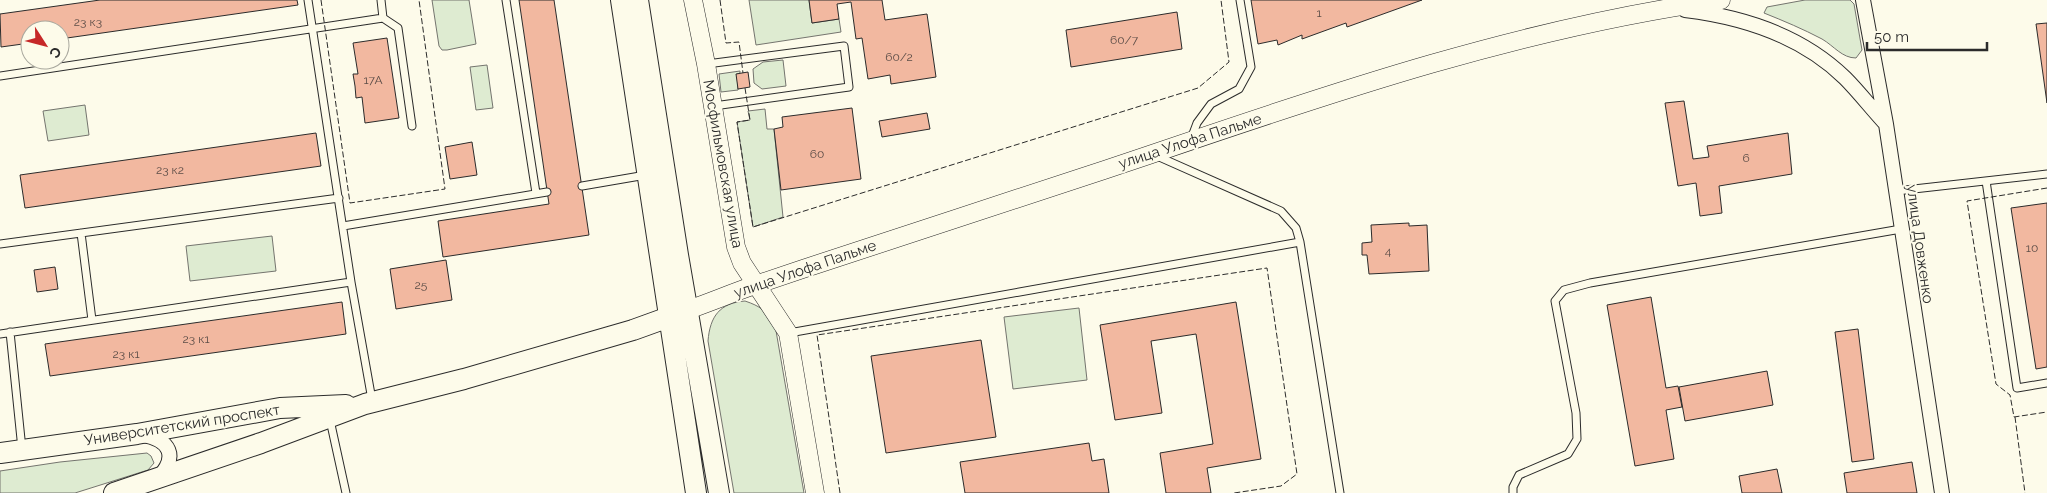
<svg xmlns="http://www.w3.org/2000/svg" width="2047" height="493" viewBox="0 0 2047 493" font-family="Raleway,sans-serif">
	<rect width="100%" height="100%" fill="#fdfbea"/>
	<path fill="#deebd1" stroke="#74746e" d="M432,0H469L476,44L447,50H442L439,46Z
		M749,0H809L812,23L839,19L841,32L756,45Z
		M1805,0H1850L1854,4L1862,50L1856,58C1842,58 1834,46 1822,39C1803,29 1784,21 1764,13L1767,7Z
		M783,60L786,86L762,89L754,83L753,69L763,62Z
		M487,65L493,108L476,110L470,67Z
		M740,71V73L737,74L738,90L721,92L719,74Z
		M85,105L89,135L48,141L43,111Z
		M765,109L767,129H774L783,217L753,227L737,122L750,120L748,111Z
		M272,236L276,271L190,281L186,246Z
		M745,301C760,306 767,311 775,325L804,493H734L708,341C710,316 720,303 745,301Z
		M1079,308L1087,380L1013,389L1004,317Z
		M147,453L151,456L154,463L148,470L75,493H0V471L60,462Z"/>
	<path fill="#f2b8a0" stroke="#2b2b2b" d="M100,0H297L298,5L60,39V30H30V43L1,47L0,14Z
		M519,0H554L589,235L443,257L438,221L549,204Z
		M809,0H882L885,20L927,14L936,77L891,84L890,75L868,79L862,38L856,39L851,2L837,4L839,19L812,23Z
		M1251,0H1422L1347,27L1346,23L1302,39V35L1278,45L1277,40L1258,44Z
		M1177,12L1182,49L1071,67L1066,30Z
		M2047,23V103L2036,24Z
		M387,38L399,118L365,123L362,97L356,98L355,86L353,74H358L353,43Z
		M748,72L750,87L738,89L736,74Z
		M1684,101L1693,159L1709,157L1707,146L1788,133L1792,174L1719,186L1722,213L1700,216L1696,183L1678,186L1665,103Z
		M852,108L861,179L781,190L774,129L783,127L782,117Z
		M927,113L930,129L882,137L879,121Z
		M316,133L321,166L25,208L20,175Z
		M472,142L477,175L450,179L445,147Z
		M2047,203V367L2036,369L2011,208Z
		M1409,223V226L1427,225L1429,271L1369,274L1367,255H1362V243L1372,242L1371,225Z
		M446,260L452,300L396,309L390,269Z
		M55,267L58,289L37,292L34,270Z
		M1651,297L1666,388L1678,386L1682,407L1666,410L1674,459L1635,466L1607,305Z
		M342,302L346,334L50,376L45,344Z
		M1236,302L1261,459L1207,468L1211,493H1166L1160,453L1213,444L1196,334L1151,341L1162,413L1115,420L1100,325Z
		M1858,329L1874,459L1852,462L1835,332Z
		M981,340L996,437L886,453L871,356Z
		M1767,371L1773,405L1685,421L1679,387Z
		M1089,443L1092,461L1104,459L1109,493H965L960,462Z
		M1912,462L1917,493H1847L1844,473Z
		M1777,469L1782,493H1742L1739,476Z"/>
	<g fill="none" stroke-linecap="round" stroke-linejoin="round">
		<g stroke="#2b2b2b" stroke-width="9">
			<path id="service" d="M308,0L351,282L372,400
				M381,0L383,18
				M506,0L536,193
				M707,64L844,46L849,87L714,106
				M0,76L383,18L398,28L412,126
				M1191,139L1197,123L1211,104L1239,89L1251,67L1240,0
				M1157,156L1281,211L1296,228L1300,242L1340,493
				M1986,181L2017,388L2047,383
				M582,186L646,175
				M1896,191L2047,174
				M343,226L547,192
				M81,233L92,320
				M0,244L339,198
				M10,332L22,449
				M789,333L1300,242
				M0,334L351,282
				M330,420L346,493
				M1513,493V487L1519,475L1568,454L1577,439L1576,413L1555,301L1564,290L1590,283L1901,229"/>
		</g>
		<g stroke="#2b2b2b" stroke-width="16">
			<path id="minor" d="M1863,0L1886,124L1942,493
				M1685,10C1743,17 1802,36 1845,78C1859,92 1872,109 1886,124
				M143,435C170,440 178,456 159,477"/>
		</g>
		<g stroke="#2b2b2b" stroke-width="19">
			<path id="tertiary" d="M693,0L706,64L736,247L742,263L788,333L815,493
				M676,314C704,305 731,293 758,284C888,240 1019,199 1149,155C1336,91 1526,27 1721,0"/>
		</g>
		<g stroke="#2b2b2b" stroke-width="22">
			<path id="secondary" d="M621,0L696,493
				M638,0L678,255L719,493
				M0,453L137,434L280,408L346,405
				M114,493L261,443L365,404L464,379L633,330L669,317"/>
		</g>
		<use href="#service" stroke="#fdfbea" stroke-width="7"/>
		<use href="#minor" stroke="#fdfbea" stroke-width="14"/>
		<use href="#tertiary" stroke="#fdfbea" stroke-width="18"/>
		<use href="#secondary" stroke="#fdfbea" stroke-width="20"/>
		<path stroke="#2b2b2b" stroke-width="1" stroke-dasharray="6 2.5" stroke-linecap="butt" d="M321,0L350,203L445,189L419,0
			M720,0L726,43L739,42L743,73
			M745,88L750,120L737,122L753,227L1198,88L1229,62L1221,0
			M2047,188L1967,201L1996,384L2010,395L2014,417L2047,412
			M2015,417L2025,493
			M840,493L817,335L1267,268L1297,474L1281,486L1234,493"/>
	</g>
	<g text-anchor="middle" stroke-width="4" stroke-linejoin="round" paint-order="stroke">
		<g font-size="12" fill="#5d4e48">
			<text x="1319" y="17">1</text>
			<text x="88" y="26">23 к3</text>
			<text x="1124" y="44">60/7</text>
			<text x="899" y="61">60/2</text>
			<text x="373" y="84">17А</text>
			<text x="817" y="158">60</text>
			<text x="1746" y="162">6</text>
			<text x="170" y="174">23 к2</text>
			<text x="2032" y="252">10</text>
			<text x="1388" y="255">4</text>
			<text x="421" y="289">25</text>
			<text x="196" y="343">23 к1</text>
			<text x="126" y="358">23 к1</text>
		</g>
		<g font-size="15" fill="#2b2b2b" stroke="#fdfbea">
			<text transform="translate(1190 141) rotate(-18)" y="5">улица Улофа Пальме</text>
			<text transform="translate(723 164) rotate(80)" y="5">Мосфильмовская улица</text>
			<text transform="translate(1920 244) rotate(82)" y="5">улица Довженко</text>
			<text transform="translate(805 269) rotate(-19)" y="5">улица Улофа Пальме</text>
			<text transform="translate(182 425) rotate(-9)" y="5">Университетский проспект</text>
		</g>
	</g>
	<g transform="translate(45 45) rotate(126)"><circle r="24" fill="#fdfbea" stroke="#a9a89e"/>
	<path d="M0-4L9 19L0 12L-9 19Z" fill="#c62828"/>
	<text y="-8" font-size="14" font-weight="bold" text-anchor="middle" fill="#2b2b2b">С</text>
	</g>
	<path d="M1867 42v8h120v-8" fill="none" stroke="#2b2b2b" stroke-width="2.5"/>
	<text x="1874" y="42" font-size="15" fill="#2b2b2b" stroke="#fdfbea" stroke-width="4" paint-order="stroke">50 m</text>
</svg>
